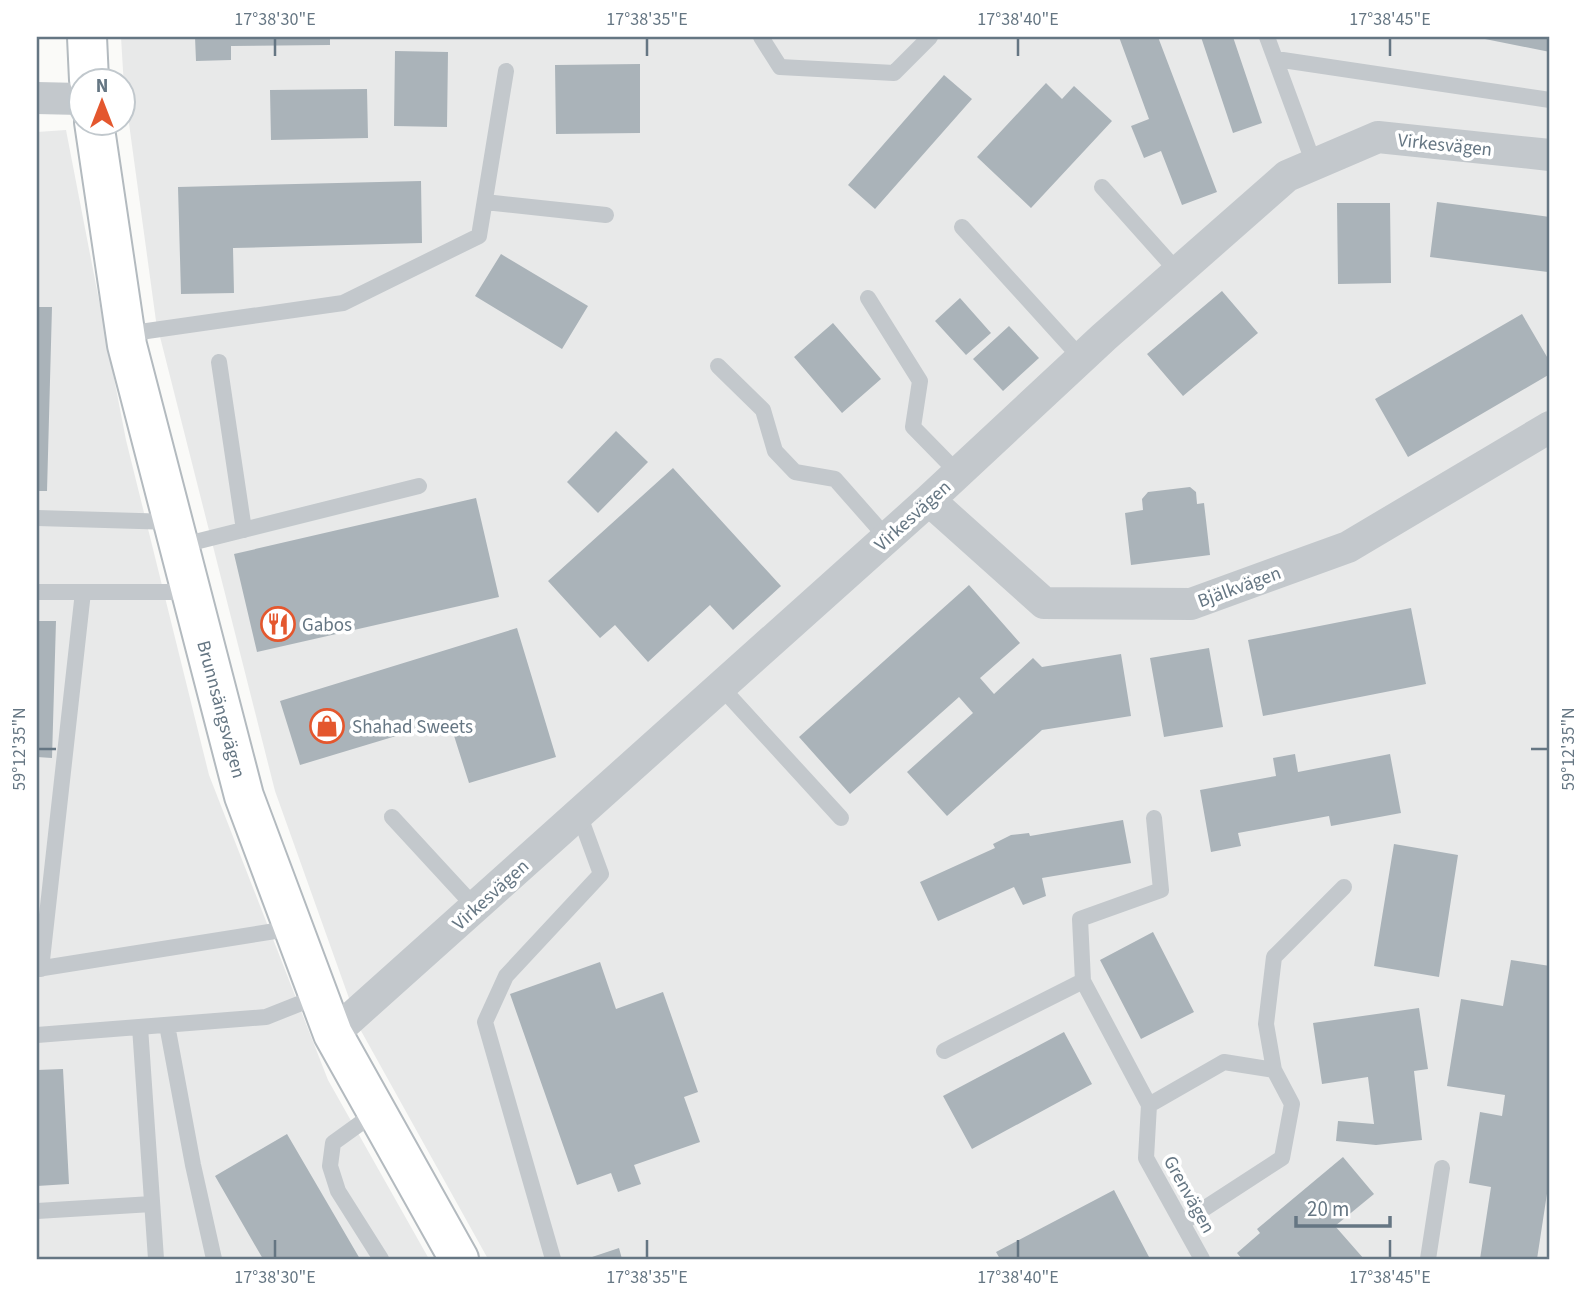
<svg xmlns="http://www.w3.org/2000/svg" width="1587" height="1296" viewBox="0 0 1587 1296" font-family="'Source Sans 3',sans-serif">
	<rect width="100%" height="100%" fill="#fafaf8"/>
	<path fill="#e8e9e9" d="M121,37H1550V1259H488L360,1029L275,791L156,321L124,87Z
		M66,130L126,440L209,775L328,1080L429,1259H37V132Z"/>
	<path fill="#aab3b9" d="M195,37H330V45L231,46V60L196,61Z
		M1119,37H1158L1217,192L1182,205L1161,151L1144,158L1131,126L1149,119Z
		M1201,37H1233L1262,123L1233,133Z
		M1480,37H1550V52L1480,38Z
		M395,51L448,52L447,127L394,126Z
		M640,64V133L556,134L555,65Z
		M944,75L972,99L875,209L848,185Z
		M1046,83L1062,99L1074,86L1112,121L1031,208L977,157Z
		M367,89L368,138L271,140L270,90Z
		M421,181L422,243L233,248L234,293L181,294L178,187Z
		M1437,202L1550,217V254L1548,272L1430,257Z
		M1337,203H1390L1391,283L1338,284Z
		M501,254L588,306L562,349L475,296Z
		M1222,291L1258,333L1183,396L1147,354Z
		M960,298L991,333L966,355L935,321Z
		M37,307H52L47,491H37Z
		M1522,314L1550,362V374L1408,457L1375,399Z
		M833,323L881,379L842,413L794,357Z
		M1009,326L1039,358L1003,391L973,359Z
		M616,431L648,462L598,513L567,482Z
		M673,468L781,586L733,630L710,605L648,662L615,625L600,638L548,581Z
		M1190,487L1196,492L1197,504L1204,503L1210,555L1131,565L1125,513L1143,510L1142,499L1148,492Z
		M476,498L499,597L257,652L234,554Z
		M969,585L1020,643L980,678L994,694L1033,658L1042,667L1121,654L1131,716L1042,730L947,816L907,772L973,713L959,697L850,794L799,737Z
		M1411,608L1426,684L1263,716L1248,640Z
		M37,621H56L52,758L37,757Z
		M517,628L556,757L469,783L449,720L300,765L280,701Z
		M1209,648L1223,727L1164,737L1150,658Z
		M1295,754L1298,772L1390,754L1401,813L1331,826L1329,816L1238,833L1241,846L1211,852L1200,790L1276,776L1273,758Z
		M1123,820L1131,863L1042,878L1046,896L1023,905L1014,887L938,921L920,882L995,848L993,844L1011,835L1029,833L1030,836Z
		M1394,844L1458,855L1439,977L1374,966Z
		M1153,932L1194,1012L1141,1039L1100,960Z
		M1511,960L1550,966V1174L1537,1259H1480L1491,1187L1469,1183L1480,1112L1502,1116L1505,1095L1447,1086L1461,999L1503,1006Z
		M600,962L616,1009L663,992L698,1092L684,1097L700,1142L634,1165L641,1184L618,1192L611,1173L577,1185L510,994Z
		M1419,1008L1428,1069L1414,1071L1422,1140L1376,1145L1336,1141L1338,1121L1374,1124L1368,1077L1322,1084L1313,1023Z
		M1064,1032L1092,1084L972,1149L943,1096Z
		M63,1069L69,1184L37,1186V1070Z
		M287,1134L360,1259H263L215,1176Z
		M1343,1157L1374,1194L1335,1226L1364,1259H1242L1237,1253L1260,1233L1257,1229Z
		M1114,1190L1149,1257L1000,1259L996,1252Z
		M619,1248L622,1259H586Z"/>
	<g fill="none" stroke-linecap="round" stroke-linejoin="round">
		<g stroke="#b3babf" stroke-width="42">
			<path id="secondary" d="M87,37L89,80
				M94,122L127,345L244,796L333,1034L459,1259"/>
		</g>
		<path stroke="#c3c8cc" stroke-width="16" d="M761,37L780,67L894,73L930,37
			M1267,37L1314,164
			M1276,59L1550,100
			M1102,187L1178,272
			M485,202L606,215
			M962,227L1081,358
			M868,298L920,381L913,427L958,473
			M126,334L343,303L479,236L506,71
			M219,362L244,530
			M718,366L763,410L775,451L795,472L835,479L887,538
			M37,518L173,522
			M179,546L419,486
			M37,592H191
			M721,687L841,818
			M392,817L475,907
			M37,969L294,928
			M41,969L83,592
			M167,1025L193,1165L214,1259
			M140,1027L156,1259
			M37,1035L266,1017L319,996
			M944,1051L1083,981
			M1149,1105L1083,981L1080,919L1161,890L1154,818
			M1149,1105L1146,1158L1202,1259
			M1149,1105L1224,1062L1274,1070
			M376,1112L333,1143L330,1166L338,1191L381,1259
			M37,1211L152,1204
			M1182,1223L1282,1158L1292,1104L1274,1070L1266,1024L1274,957L1344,887
			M553,1259L485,1022L506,976L601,874L579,814
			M1428,1259L1442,1168"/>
		<path stroke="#c3c8cc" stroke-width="32" d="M37,98L80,99
			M929,500L1044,603L1191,604L1348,547L1550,427
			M333,1034L929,500L1104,337L1287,176L1378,137L1550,155"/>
		<use href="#secondary" stroke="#fff" stroke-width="38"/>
	</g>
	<path fill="none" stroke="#657683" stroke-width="2.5" d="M275,38V56M647,38V56M1018,38V56M1390,38V56M38,749H56M1531,749H1548M275,1240V1258M647,1240V1258M1018,1240V1258M1390,1240V1258"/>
	<defs>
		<g id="restaurant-ring" transform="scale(1.75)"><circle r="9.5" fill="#fff" stroke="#e4572e" stroke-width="1.5"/><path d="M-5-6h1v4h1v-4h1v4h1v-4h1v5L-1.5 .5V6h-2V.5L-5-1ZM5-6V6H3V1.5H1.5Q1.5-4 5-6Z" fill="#e4572e"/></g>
		<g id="shop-ring" transform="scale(1.75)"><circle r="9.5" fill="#fff" stroke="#e4572e" stroke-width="1.5"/><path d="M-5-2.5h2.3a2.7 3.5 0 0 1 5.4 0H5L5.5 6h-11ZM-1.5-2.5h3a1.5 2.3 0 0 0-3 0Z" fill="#e4572e"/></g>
	</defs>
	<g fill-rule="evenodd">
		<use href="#restaurant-ring" x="278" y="624"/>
		<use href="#shop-ring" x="327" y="726"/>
	</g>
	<g text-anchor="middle" stroke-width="7" stroke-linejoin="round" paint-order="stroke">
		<g font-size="19" fill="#657683" stroke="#fff">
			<text transform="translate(1445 144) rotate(6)" y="7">Virkesvägen</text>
			<text transform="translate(912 515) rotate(-42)" y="7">Virkesvägen</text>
			<text transform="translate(1239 586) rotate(-20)" y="7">Bjälkvägen</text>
			<text transform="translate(222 709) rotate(75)" y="7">Brunnsängsvägen</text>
			<text transform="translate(490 894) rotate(-42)" y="7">Virkesvägen</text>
			<text transform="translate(1190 1194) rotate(61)" y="7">Grenvägen</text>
		</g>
		<g font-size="19" fill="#657683" stroke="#fff" text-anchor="start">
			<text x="302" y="631">Gabos</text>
			<text x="352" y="733">Shahad Sweets</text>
		</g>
	</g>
	<rect width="1587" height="1296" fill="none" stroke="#ffffff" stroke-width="77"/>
	<g transform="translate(102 102)"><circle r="33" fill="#ffffff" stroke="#c1c8cd" stroke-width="2"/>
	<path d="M0-5L12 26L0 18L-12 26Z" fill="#e4572e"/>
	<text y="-10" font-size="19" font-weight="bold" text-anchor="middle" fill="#657683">N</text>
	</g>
	<path d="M1296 1216v10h94v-10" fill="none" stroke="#657683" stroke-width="3.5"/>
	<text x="1307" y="1216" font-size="21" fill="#657683" stroke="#ffffff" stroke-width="5" paint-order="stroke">20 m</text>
	<rect x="38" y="38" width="1510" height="1220" fill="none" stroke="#657683" stroke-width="2.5"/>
	<g font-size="18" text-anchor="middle" fill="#657683">
		<text x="275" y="25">17°38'30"E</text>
		<text x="647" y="25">17°38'35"E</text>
		<text x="1018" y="25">17°38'40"E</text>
		<text x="1390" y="25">17°38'45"E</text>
		<text transform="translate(19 749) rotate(-90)" y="6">59°12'35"N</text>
		<text transform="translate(1568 749) rotate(-90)" y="6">59°12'35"N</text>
		<text x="275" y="1283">17°38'30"E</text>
		<text x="647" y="1283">17°38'35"E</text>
		<text x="1018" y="1283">17°38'40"E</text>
		<text x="1390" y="1283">17°38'45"E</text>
	</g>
</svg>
